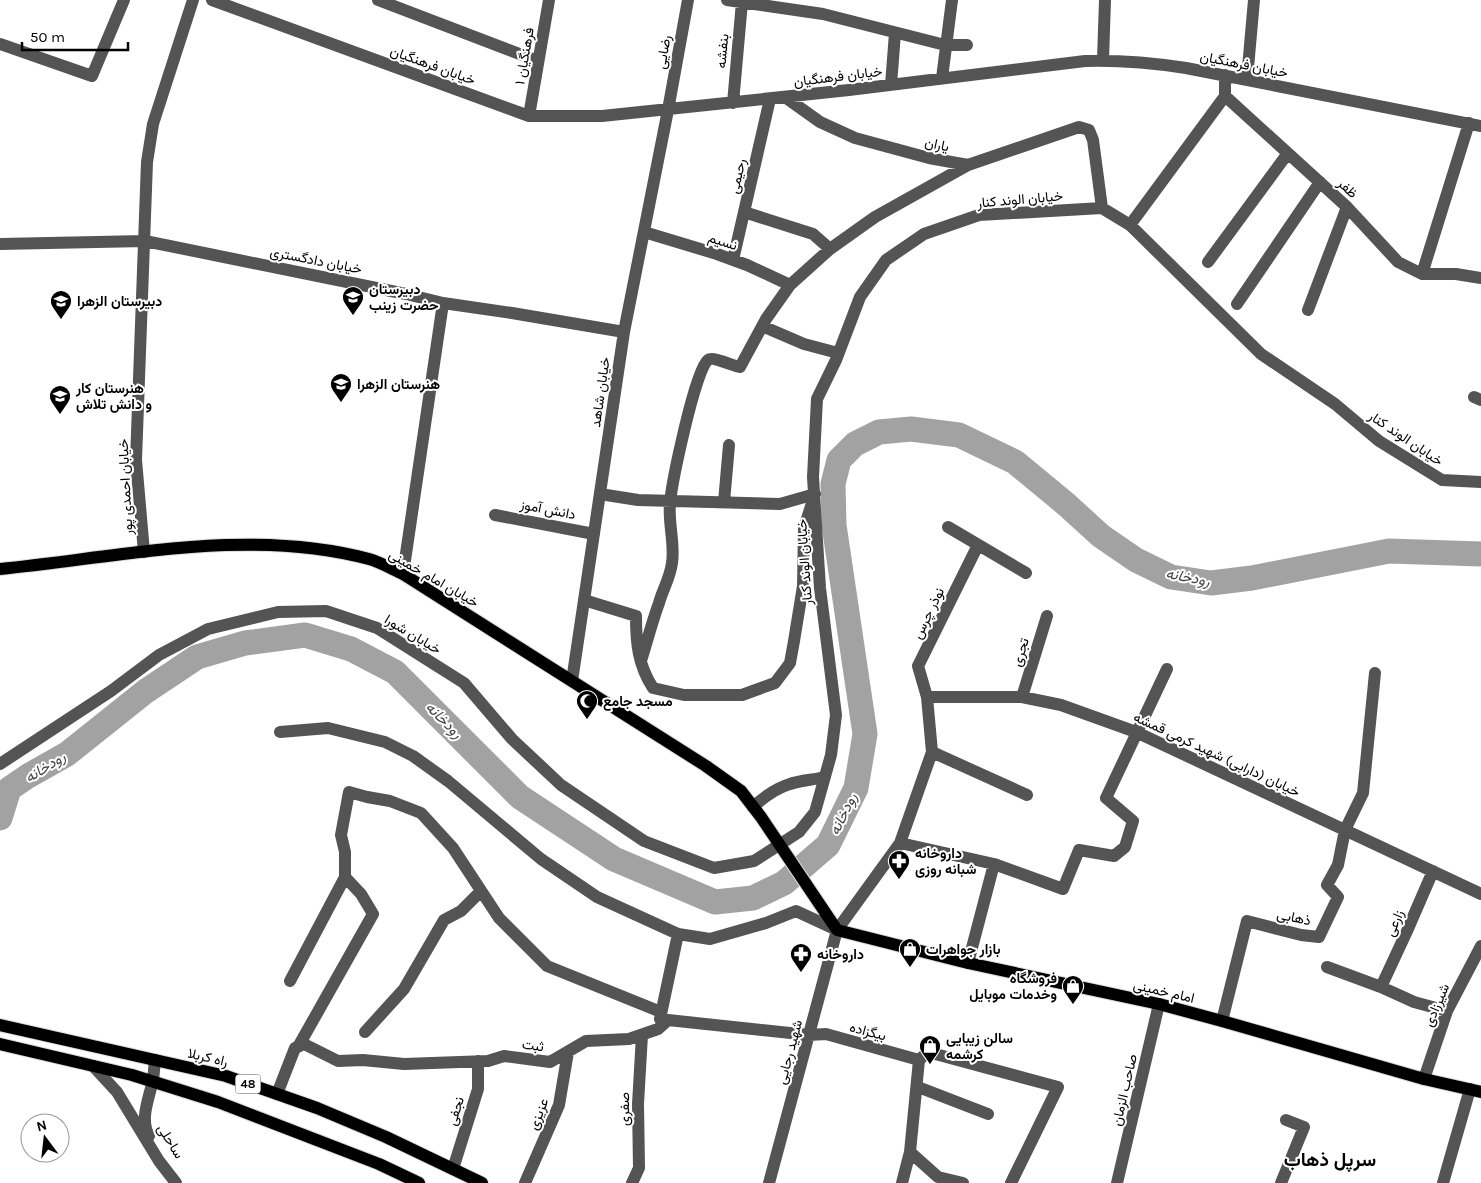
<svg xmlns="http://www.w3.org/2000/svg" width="1481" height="1183" viewBox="0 0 1481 1183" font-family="Karla,Vazirmatn,sans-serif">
	<rect width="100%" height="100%" fill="#fff"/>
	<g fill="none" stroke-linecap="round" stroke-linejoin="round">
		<path stroke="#a2a2a2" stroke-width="25" d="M0,818L9,789L28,776L67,754L146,691L197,657L245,643L305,635L351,649L395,672L520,797L614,859L715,902L753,898L784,883L828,845L856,788L865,734L834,525L833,484L839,460L855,444L879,432L911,429L959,435L1015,462L1067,505L1101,536L1136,560L1171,577L1211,583L1252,578L1389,551L1481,554"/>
		<g stroke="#dbdbdb" stroke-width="14">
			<path id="major" d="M0,569C121,557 248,527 369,559C380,562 392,569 403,574L706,766L741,791L761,817L837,930L968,963L1159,1004L1222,1021L1424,1079L1481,1092
				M0,1025L226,1076L317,1108L386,1137L482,1183
				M0,1044L132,1075L218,1102L379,1164L419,1183"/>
		</g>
		<path stroke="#545454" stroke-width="12" d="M212,0L529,116H602L849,90L1085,61C1119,60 1153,63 1186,68L1481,126
			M378,0L538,61
			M727,0L823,14L945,45H967
			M0,44L92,76L124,0
			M1103,60L1105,0
			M1225,75V96L1347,207L1398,262L1422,274H1456L1481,278
			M942,78L952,0
			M1247,79L1254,0
			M891,85L895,33
			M785,97L820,122L855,138L929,158L968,165L1079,127L1089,130L1093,140L1102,208
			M733,103L742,2
			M529,116L549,0
			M744,212L813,234L830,249
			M1130,225L1225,96
			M644,232L717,254L747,265L790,285
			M0,244L145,241L406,294L443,303L512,313L624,332
			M733,260L770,99
			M1208,262L1288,153
			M1422,274L1469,123
			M1237,304L1320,182
			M1308,310L1347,207
			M762,326L804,344L838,353
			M1474,397L1481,400
			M600,494L638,500L780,504L815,494
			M724,502L729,445
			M495,515L594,534
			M948,527L1026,573
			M144,552L136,460L147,162L153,124L193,0
			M403,574L443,303
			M584,600L636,616C636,643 638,665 653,688L684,695H742L775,683L790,663L794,641L803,586L804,528L813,500
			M641,661C647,642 652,622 659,603C663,589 670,578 672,563C675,544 668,523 670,503C672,482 695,370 708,360C713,356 733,366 740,367L766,319L790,285L830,249L875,217L968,165
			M572,681L624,332L668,110L688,0
			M927,697H1022L1061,705L1136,732L1481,894
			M1022,697L1047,616
			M280,732L328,728L385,742L413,756L448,781L541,859L597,897L678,934
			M932,752L1027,795
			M0,764L111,691L159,655L208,629L278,612L326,611L377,628L464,683L512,739L561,785L644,841L714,868L754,861L799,832L815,812L831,755L836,715L820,588L813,477L817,399L836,360L860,297L886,260L924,234L979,215L1102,208L1130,225L1261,354L1335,404L1379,441L1442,480L1481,482
			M753,807C764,797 776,788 790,784C801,780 813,780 825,777
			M900,843L994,864L1063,889L1079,850L1114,856L1125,847L1133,821L1106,798L1167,669
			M968,963L994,864
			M1327,967L1381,987L1414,1002L1447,1011
			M290,981L345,877
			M1381,987L1407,931L1433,871
			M660,1019L678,934L710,939L766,923L796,911L837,930
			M1222,1021L1247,921L1301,935L1319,937L1338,897L1327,885L1338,865L1345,830L1363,793L1375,673
			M365,1032L404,989L444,920L461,911L481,891
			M298,1047L373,914L361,894L345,877V852L341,835L349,792L367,797L390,801L421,813L453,848L499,918L547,966L661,1012
			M93,1066L117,1092L159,1161L176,1183
			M1424,1079L1447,1011L1481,946
			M918,1087L988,1114
			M277,1094L295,1048L304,1044L338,1061L363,1060L404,1064L488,1061L504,1056L550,1062L586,1041L629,1039L658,1029L668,1020L809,1035L826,1034L919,1060
			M149,1136C140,1120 148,1101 152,1084C154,1077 154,1068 155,1060
			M910,1152L938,1177L963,1183
			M453,1169L478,1089V1061
			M525,1183L559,1105L568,1052
			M632,1183L639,1168L638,1104L642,1035
			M769,1183L837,930L900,843L932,752L927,697L918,666L978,545
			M902,1183L910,1152L919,1060L928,1052L1058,1087L1011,1183
			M1117,1183L1159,1004
			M1281,1183L1304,1127L1286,1120
			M1443,1183L1470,1089"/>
		<use href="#major" stroke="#000" stroke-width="12"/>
	</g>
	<defs>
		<g id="school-pin" transform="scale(1.125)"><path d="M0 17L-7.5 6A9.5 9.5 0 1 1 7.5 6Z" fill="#000" stroke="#fff"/><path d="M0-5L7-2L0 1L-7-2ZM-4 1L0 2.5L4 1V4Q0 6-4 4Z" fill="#fff"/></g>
		<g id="mosque-pin" transform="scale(1.125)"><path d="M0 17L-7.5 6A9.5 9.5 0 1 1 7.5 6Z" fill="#000" stroke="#fff"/><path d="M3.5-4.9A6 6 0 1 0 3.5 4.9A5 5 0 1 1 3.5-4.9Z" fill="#fff"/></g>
		<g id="pharmacy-pin" transform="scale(1.125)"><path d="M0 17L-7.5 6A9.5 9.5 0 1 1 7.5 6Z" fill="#000" stroke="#fff"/><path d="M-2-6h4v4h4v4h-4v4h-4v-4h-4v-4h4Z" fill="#fff"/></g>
		<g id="shop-pin" transform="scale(1.125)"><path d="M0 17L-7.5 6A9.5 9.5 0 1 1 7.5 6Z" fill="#000" stroke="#fff"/><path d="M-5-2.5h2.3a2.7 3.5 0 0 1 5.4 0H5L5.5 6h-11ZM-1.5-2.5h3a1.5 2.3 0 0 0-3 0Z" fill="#fff"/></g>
	</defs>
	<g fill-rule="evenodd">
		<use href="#school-pin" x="353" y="297"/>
		<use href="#school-pin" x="61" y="301"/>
		<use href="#school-pin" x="341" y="384"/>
		<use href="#school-pin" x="60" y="396"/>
		<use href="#mosque-pin" x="587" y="701"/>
		<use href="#pharmacy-pin" x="899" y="861"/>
		<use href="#shop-pin" x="910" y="949"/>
		<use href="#pharmacy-pin" x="801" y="954"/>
		<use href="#shop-pin" x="1073" y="986"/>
		<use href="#shop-pin" x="930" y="1046"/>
	</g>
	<g text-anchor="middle" stroke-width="4" stroke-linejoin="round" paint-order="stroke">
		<rect fill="#fff" stroke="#4c4c4c" stroke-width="1" x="235.5" y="1074.5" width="25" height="19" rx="4"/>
		<g font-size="12" font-weight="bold" fill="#000">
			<text x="248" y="1088">48</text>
		</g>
		<g font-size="14" fill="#000" stroke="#fff">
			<text transform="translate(722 51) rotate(-85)" y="5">بنفشه</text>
			<text transform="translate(663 52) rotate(-80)" y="5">رضایی</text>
			<text transform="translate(524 56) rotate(-80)" y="5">فرهنگیان ۱</text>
			<text transform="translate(1244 64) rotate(11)" y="5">خیابان فرهنگیان</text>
			<text transform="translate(433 65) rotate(20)" y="5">خیابان فرهنگیان</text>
			<text transform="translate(838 76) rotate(-7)" y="5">خیابان فرهنگیان</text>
			<text transform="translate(937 144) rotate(12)" y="5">یاران</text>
			<text transform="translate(737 176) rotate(-77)" y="5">رحیمی</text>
			<text transform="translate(1348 188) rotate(43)" y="5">ظفر</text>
			<text transform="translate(1020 199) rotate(-5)" y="5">خیابان الوند کنار</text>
			<text transform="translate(723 241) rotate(18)" y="5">نسیم</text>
			<text transform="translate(316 260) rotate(11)" y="5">خیابان دادگستری</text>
			<text transform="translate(600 392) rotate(-82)" y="5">خیابان شاهد</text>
			<text transform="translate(1406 438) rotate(34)" y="5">خیابان الوند کنار</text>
			<text transform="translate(125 487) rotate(-93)" y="5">خیابان احمدی پور</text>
			<text transform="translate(548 509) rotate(11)" y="5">دانش آموز</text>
			<text transform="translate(804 562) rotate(-94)" y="5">خیابان الوند کنار</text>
			<text transform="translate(434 578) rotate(30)" y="5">خیابان امام خمینی</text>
			<text transform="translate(928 613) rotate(-64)" y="5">نوذر چرس</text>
			<text transform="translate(413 634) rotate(31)" y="5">خیابان شورا</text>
			<text transform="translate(1020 652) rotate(-73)" y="5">تجری</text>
			<text transform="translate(1217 754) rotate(25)" y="5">خیابان (دارابی) شهید کرمی قمشه</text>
			<text transform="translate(1294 917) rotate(12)" y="5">ذهابی</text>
			<text transform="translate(1394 923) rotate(-67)" y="5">زارعی</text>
			<text transform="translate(1164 991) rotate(13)" y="5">امام خمینی</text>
			<text transform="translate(1436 1005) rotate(-67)" y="5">شیرزادی</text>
			<text transform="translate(868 1031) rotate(15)" y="5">بیگزاده</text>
			<text transform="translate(533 1045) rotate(7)" y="5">ثبت</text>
			<text transform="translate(789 1052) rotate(-75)" y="5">شهید رجایی</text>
			<text transform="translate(208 1057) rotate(13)" y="5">راه کربلا</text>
			<text transform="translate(1124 1090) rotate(-77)" y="5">صاحب الزمان</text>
			<text transform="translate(624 1109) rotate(-89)" y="5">صفری</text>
			<text transform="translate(455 1111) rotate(-73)" y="5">نجفی</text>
			<text transform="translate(538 1114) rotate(-69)" y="5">عزیزی</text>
			<text transform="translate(171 1141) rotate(58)" y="5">ساحلی</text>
		</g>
		<g font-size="14" font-weight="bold" fill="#000" stroke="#fff" text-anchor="start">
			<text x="369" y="294">دبیرستان<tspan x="369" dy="16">حضرت زینب</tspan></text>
			<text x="77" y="306">دبیرستان الزهرا</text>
			<text x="357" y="389">هنرستان الزهرا</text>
			<text x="76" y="393">هنرستان کار<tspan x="76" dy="16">و دانش تلاش</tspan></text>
			<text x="603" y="706">مسجد جامع</text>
			<text x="915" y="858">داروخانه<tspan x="915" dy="16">شبانه روزی</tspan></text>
			<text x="926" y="954">بازار جواهرات</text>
			<text x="817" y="959">داروخانه</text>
			<text x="1057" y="983" text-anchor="end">فروشگاه<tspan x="1057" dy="16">وخدمات موبایل</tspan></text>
			<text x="946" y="1043">سالن زیبایی<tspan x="946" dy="16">کرشمه</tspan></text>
		</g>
		<g font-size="15" font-style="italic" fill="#434343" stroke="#fff">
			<text transform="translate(1188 577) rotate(11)" y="5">رودخانه</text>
			<text transform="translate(444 720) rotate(45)" y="5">رودخانه</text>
			<text transform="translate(45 767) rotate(-32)" y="5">رودخانه</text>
			<text transform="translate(843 814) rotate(-64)" y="5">رودخانه</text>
		</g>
		<g font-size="19" font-weight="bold" fill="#000" stroke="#fff">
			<text x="1330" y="1166">سرپل ذهاب</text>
		</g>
	</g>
	<g transform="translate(45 1138) rotate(345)"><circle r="24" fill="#ffffff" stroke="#999999"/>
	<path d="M0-4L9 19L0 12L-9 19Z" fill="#000000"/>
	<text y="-8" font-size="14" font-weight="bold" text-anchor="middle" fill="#000000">N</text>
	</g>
	<path d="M22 42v8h106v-8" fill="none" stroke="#000000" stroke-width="2.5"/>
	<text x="30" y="42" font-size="15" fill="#000000" stroke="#ffffff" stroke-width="4" paint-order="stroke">50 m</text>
</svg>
